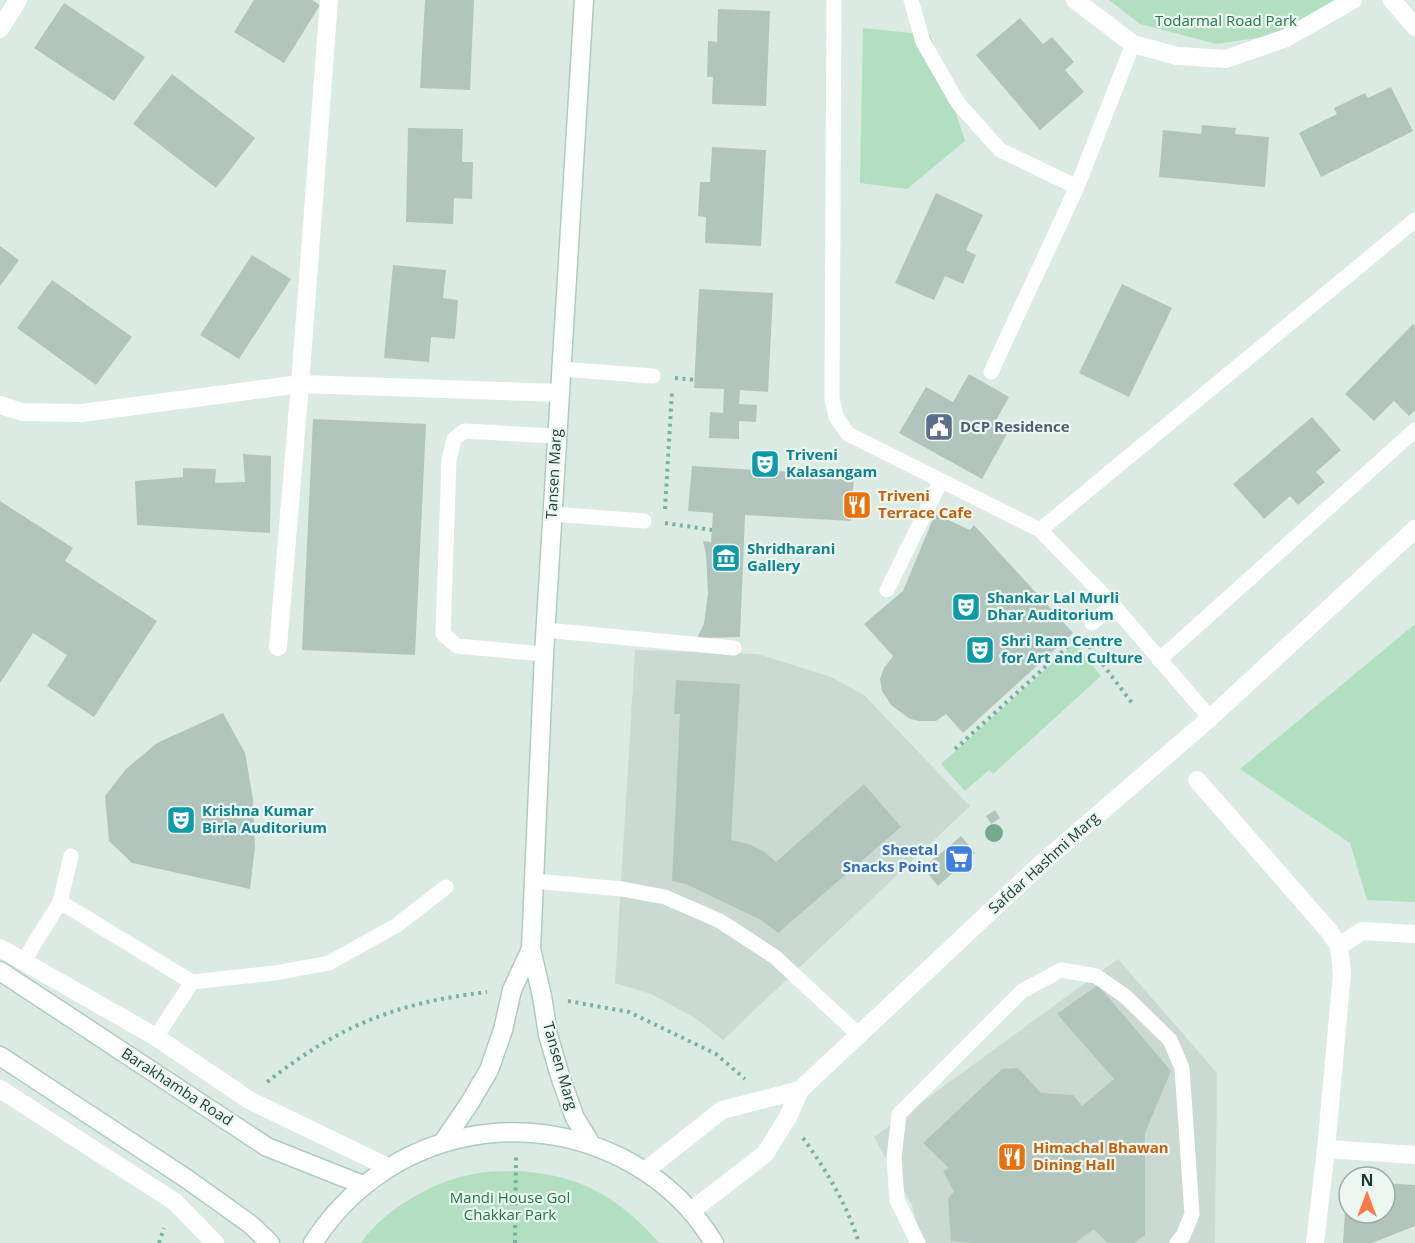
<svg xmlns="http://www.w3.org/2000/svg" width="1415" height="1243" viewBox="0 0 1415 1243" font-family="'Open Sans',sans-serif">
	<rect width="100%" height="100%" fill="#dceae4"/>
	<path fill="#cadad3" d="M635,650L758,654L831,677L864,695L970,806L723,1040L695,1018L651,994L615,983Z
		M1118,959L1217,1073L1215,1243H922L912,1205L874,1137Z"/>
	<path fill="#b1dfbf" d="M1109,0H1341L1307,30L1217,44L1140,24Z
		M863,28L930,35L965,141L907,189L860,183Z
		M1415,624V902L1367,900L1350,843L1240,769Z
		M1075,643L1101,676L993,774L989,770L965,791L941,764Z
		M522,1171C535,1173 550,1174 563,1178C602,1188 634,1214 659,1243H361C385,1208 437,1179 479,1173C493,1171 508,1171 522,1171Z"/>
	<path fill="#b1c5bd" d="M254,0H312L320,5L284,63L234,32Z
		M425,0H474L470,90L420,88Z
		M64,3L145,57L114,101L34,48Z
		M718,9L770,11L766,106L712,104L713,77H707L708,41L717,42Z
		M1020,18L1043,44L1052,37L1074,62L1065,70L1084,92L1040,130L976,55Z
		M172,74L255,138L216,188L133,124Z
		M1391,87L1413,131L1321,177L1299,133L1337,114L1334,108L1365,93L1368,98Z
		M1202,125L1236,128L1235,134L1269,137L1265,187L1159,177L1163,130L1201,134Z
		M408,128L463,129L462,162H473L472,199L454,198L453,224L406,222Z
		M712,147L766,150L761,246L705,243L706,217L698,216L700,182H710Z
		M936,193L983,215L966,250L976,255L963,284L945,276L934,300L895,283Z
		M0,246L19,260L0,286Z
		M252,255L291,279L239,359L200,335Z
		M393,265L446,270L443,298L458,300L455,339L431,337L429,362L384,358Z
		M52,280L132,337L96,385L17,328Z
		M1122,284L1172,308L1129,397L1079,373Z
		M699,289L773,293L768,392L740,390L739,404L757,405L756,422L739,421V439L709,438L710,412L723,413L724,389L694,388Z
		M1413,324L1415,326V410L1409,416L1394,401L1374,421L1345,394Z
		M969,374L1009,397L993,426L1007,434L982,479L899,433L926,387L953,402Z
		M1312,417L1341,450L1316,472L1325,482L1298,505L1290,496L1264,519L1233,484Z
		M313,419L426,424L415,655L302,650Z
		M243,454L271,456L270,533L137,525L135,481L183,477V468L216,469L215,483L245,482Z
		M692,466L854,476L851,521L745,515L740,637L697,638L704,624L708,593L706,554L703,541L711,542L713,513L688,511Z
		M0,501L73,548L65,561L157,621L94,717L47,686L67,655L33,633L0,683Z
		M935,514L970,530L974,525L1073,633L963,733L946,714L936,721H920L910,719L891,705L882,691L880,679L884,668L893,656L864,624L903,591Z
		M676,680L740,684L731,840L749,844L765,852L776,862L864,784L901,827L778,933L761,920L686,884L672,881L680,714H674Z
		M223,713L245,753L253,799L255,846L250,889L132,863L109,841L105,796L126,769L157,743Z
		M995,810L1000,818L991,824L986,816Z
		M961,836L975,853L938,886L923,868Z
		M1098,985L1171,1071L1145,1133V1235L1134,1243H1107L1094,1229L1075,1243H974L951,1241L948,1198L954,1192L943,1171L949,1168L923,1143L1002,1069L1018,1068L1041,1093L1073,1095L1082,1106L1114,1079L1057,1014Z
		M1347,1182H1349V1213H1385V1183L1415,1185V1226L1372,1243H1343Z"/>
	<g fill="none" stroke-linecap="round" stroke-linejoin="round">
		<g stroke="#aecbc2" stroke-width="21">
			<path id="secondary" d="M584,0L544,654L531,949L542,996L548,1035L561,1079L575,1118L591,1144
				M0,971L267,1147L363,1185
				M0,1056L187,1179L250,1224L270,1243
				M443,1142L469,1104L489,1070L503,1030L512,990L531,949
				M313,1243C383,1134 521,1101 633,1164C666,1183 695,1211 714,1243"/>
		</g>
		<path stroke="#78b2a2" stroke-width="4" stroke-dasharray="3 4.5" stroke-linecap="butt" d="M675,378L695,380
			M665,509L672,391
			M665,523L712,530
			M1089,646L1132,703
			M955,749L1076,639
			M568,1001L629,1012L716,1054L745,1079
			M267,1082C340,1025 396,1003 487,992
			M803,1138C827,1171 847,1205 859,1243
			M159,1243L164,1228
			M515,1243L516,1157"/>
		<path stroke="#fff" stroke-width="15" d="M834,0L832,398L836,417L848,434L1040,530L1113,605L1210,718
			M911,0L923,42L958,103L1000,150L1077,187L1133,44
			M561,369L653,376
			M991,372L1077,187
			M552,514L644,521
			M1040,530L1415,220
			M887,590L941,481
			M1092,623L1113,605
			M545,630L734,648
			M544,654L457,646L443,634L449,460L454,439L464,431L556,436
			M1159,660L1415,430
			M534,881L622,889L665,897L720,921L775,957L859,1035
			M60,902L192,982L156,1037
			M23,962L60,902L71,856
			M192,982L275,973L329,963L397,925L446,887
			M918,1243L897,1200L894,1158L899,1114L1022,991L1061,970L1096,976L1125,996L1170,1040L1182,1068L1192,1214L1183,1236L1177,1243"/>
		<path stroke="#fff" stroke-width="18" d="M1075,0L1133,44L1177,56L1226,59L1286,38L1353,0
			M1392,0L1415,27
			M0,29L18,0
			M0,405L22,412L82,413L300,384L559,393
			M278,647L300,384L329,0
			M1197,780L1329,931L1339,946L1342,973L1326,1149L1315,1243
			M1339,946L1362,931L1415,934
			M0,948L156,1037L249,1100L388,1167
			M0,1089L175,1202L215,1243
			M1326,1149L1415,1155
			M645,1171L722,1110L800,1090
			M691,1211L765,1154L788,1117L800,1090L1043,862L1210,718L1415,529"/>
		<use href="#secondary" stroke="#fff" stroke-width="18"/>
	</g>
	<circle fill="#76aa8d" cx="994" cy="833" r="9"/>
	<defs>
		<g id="civic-square" transform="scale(1.5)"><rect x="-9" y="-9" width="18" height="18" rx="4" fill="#5c6f8a" stroke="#ecf7f2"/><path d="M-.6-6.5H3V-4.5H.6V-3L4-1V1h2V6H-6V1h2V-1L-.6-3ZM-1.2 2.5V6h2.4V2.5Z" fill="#fff"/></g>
		<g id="theatre-square" transform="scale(1.5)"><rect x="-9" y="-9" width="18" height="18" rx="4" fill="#0f9aa8" stroke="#ecf7f2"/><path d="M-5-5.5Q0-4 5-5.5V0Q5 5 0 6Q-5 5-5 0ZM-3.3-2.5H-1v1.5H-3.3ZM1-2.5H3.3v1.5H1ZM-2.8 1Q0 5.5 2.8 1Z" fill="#fff"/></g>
		<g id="restaurant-square" transform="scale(1.5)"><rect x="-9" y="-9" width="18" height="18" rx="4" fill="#e8710a" stroke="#ecf7f2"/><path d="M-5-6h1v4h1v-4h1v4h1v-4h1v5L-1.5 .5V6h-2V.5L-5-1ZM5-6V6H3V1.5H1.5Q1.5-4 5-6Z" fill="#fff"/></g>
		<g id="museum-square" transform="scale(1.5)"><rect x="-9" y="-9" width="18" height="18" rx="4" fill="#0f9aa8" stroke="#ecf7f2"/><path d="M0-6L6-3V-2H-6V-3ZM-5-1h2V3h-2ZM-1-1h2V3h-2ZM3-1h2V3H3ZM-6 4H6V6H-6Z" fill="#fff"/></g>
		<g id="supermarket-square" transform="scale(1.5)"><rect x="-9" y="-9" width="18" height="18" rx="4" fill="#3f7fe0" stroke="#ecf7f2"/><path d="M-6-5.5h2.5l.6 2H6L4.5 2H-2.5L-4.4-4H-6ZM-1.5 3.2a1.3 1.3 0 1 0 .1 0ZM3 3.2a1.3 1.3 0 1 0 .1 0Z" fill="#fff"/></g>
	</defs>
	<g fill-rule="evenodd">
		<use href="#civic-square" x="939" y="427"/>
		<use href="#theatre-square" x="765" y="464"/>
		<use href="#restaurant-square" x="857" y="505"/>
		<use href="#museum-square" x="726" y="558"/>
		<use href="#theatre-square" x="966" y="607"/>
		<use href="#theatre-square" x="980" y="650"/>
		<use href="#theatre-square" x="181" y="820"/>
		<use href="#supermarket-square" x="959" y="859"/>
		<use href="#restaurant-square" x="1012" y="1157"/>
	</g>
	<g text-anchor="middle" stroke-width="4.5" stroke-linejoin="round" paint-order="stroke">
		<g font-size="15" fill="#227645" stroke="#ecf7f2">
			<text x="1226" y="26">Todarmal Road Park</text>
			<text x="510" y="1203">Mandi House Gol<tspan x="510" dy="17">Chakkar Park</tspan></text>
		</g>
		<g font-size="15" font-weight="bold" fill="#4e5e75" stroke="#ecf7f2" text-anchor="start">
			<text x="960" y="432">DCP Residence</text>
		</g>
		<g font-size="15" font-weight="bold" fill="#0d838f" stroke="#ecf7f2" text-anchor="start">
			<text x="786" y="460">Triveni<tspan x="786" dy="17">Kalasangam</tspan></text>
			<text x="747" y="554">Shridharani<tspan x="747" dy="17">Gallery</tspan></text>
			<text x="987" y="603">Shankar Lal Murli<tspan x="987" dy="17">Dhar Auditorium</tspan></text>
			<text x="1001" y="646">Shri Ram Centre<tspan x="1001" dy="17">for Art and Culture</tspan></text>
			<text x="202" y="816">Krishna Kumar<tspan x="202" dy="17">Birla Auditorium</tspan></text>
		</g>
		<g font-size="15" fill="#1c3b34" stroke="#ecf7f2">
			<text transform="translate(554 474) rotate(-87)" y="5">Tansen Marg</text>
			<text transform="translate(1044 863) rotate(-42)" y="5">Safdar Hashmi Marg</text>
			<text transform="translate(560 1066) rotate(74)" y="5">Tansen Marg</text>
			<text transform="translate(177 1087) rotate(33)" y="5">Barakhamba Road</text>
		</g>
		<g font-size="15" font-weight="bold" fill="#c56008" stroke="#ecf7f2" text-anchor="start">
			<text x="878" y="501">Triveni<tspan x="878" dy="17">Terrace Cafe</tspan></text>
			<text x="1033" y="1153">Himachal Bhawan<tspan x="1033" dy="17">Dining Hall</tspan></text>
		</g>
		<g font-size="15" font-weight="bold" fill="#366cbe" stroke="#ecf7f2" text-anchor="end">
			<text x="938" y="855">Sheetal<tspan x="938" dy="17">Snacks Point</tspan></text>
		</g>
	</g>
	<g transform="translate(1367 1195)"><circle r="28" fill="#ecf7f2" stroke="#99aca6" stroke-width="1.5"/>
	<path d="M0-4.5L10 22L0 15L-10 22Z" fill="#ff7945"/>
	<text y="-9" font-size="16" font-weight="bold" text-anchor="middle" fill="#1c3b34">N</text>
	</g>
</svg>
